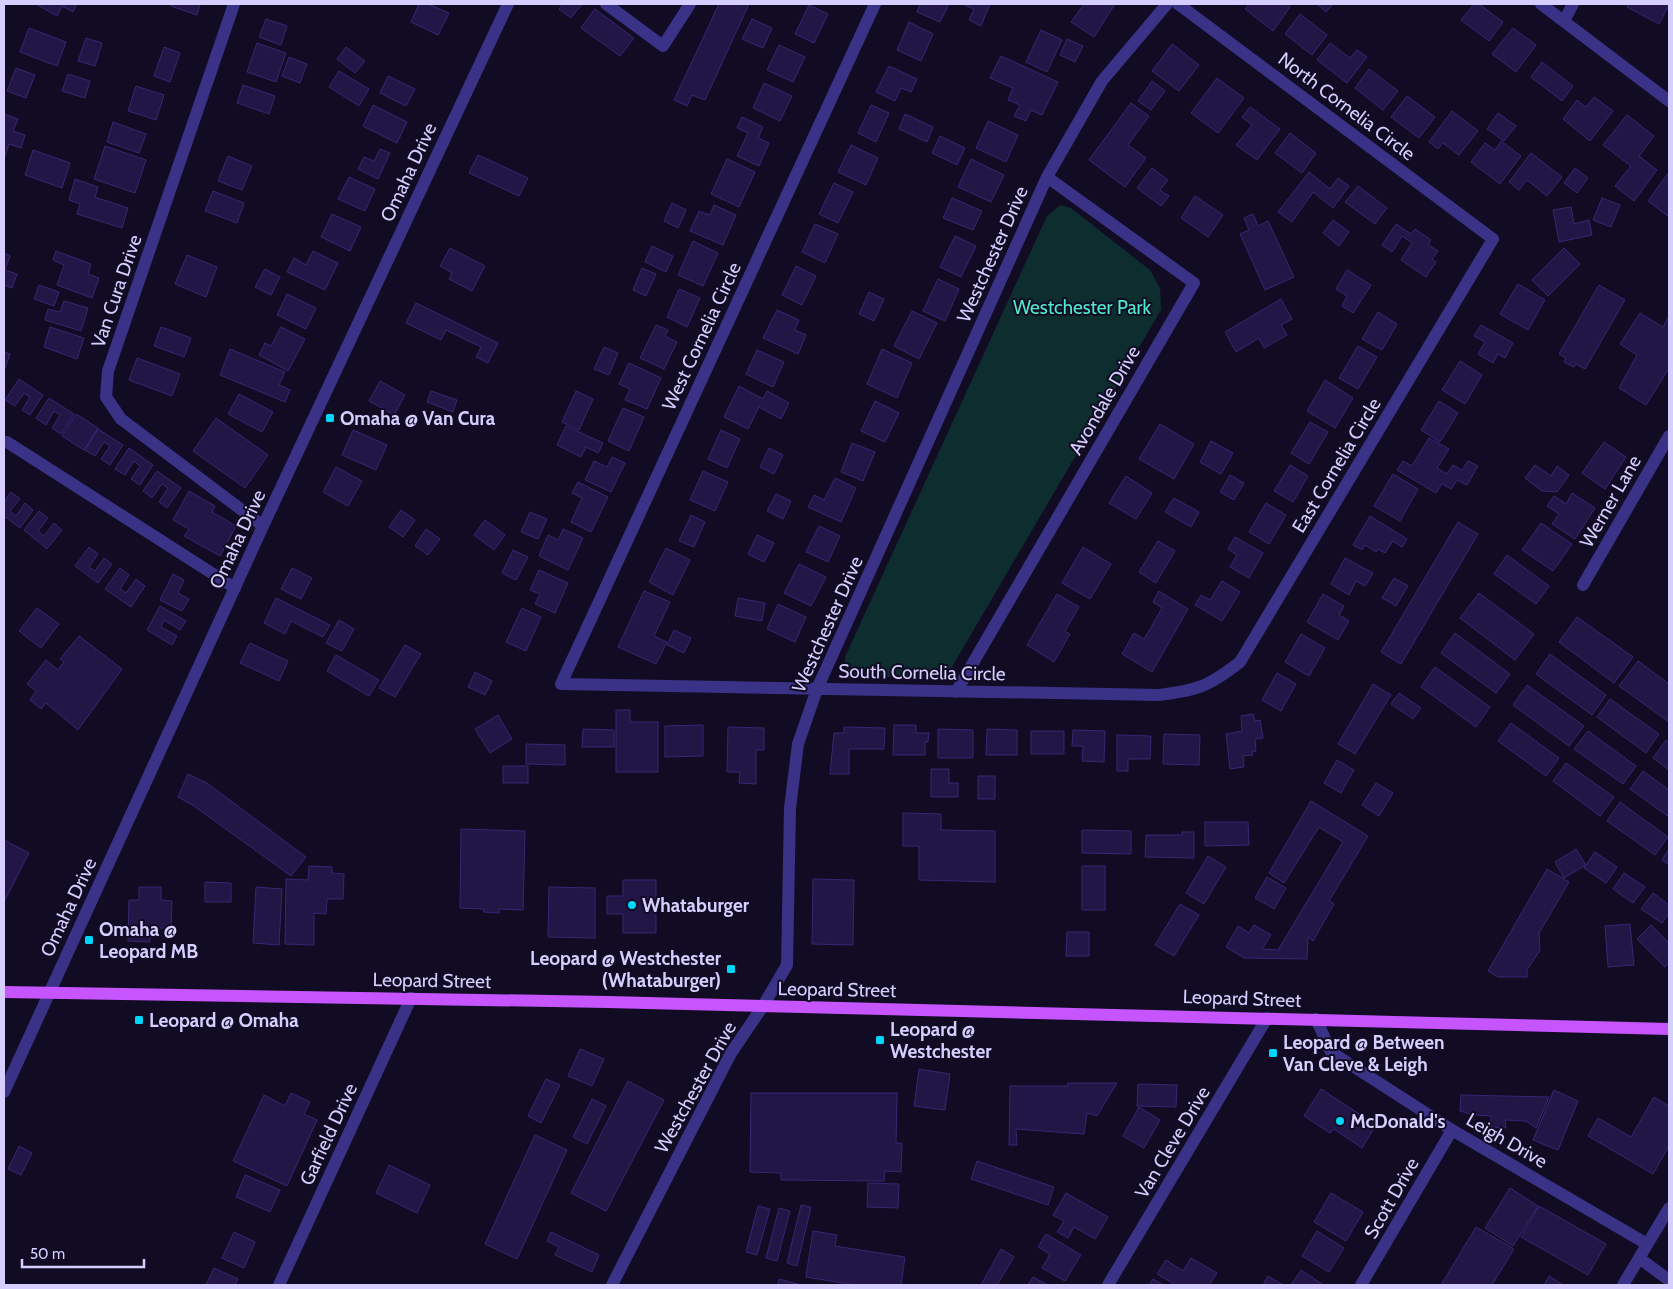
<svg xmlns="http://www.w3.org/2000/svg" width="1673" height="1289" viewBox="0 0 1673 1289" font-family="Cabin,sans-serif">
	<rect width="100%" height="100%" fill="#110c23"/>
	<path fill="#0e2d2e" d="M1060,205L1071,208L1150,270L1160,288L1161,310L949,672L942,678L854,676L845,667V657L1047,216Z"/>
	<path fill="#211646" stroke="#382674" d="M36,4H77L73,12L62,6L57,16Z
		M172,4H200L197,15L171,6Z
		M419,4H428L449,13L438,35L411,22Z
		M563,4H582L571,18L559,9Z
		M719,4H749L705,100L692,95L687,106L674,100Z
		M920,4H949L940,22L917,12Z
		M962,4H990L981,26L969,20L974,9Z
		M1084,4H1115L1094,37L1071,22Z
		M1249,4H1286L1290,7L1273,31L1245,9Z
		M1317,4H1333L1326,12Z
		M1474,4H1479L1503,22L1489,41L1461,20Z
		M1629,4H1669V5L1659,24L1627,7Z
		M809,5L828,14L814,43L795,34Z
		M595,9L634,38L620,56L581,28Z
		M1300,14L1327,35L1312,55L1285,34Z
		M266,19L287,26L281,45L259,37Z
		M752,19L772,28L763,48L742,39Z
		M909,22L933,34L921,61L897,50Z
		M29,28L66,42L57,66L20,52Z
		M1513,28L1536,45L1516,72L1492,54Z
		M1041,30L1062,40L1047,72L1026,62Z
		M86,38L102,43L95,66L78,61Z
		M1067,39L1083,46L1075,62L1060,55Z
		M257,43L286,53L276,82L247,72Z
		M1330,43L1350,58L1357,50L1367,57L1347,83L1317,60Z
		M1172,44L1199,65L1179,91L1152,71Z
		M779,45L805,57L793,82L767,70Z
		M164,47L180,53L170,82L154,76Z
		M346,47L365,61L355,73L337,59Z
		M1001,56L1058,82L1042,115L1031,110L1026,121L1014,116L1020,105L1008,100L1013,88L990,78Z
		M289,57L307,64L300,83L282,76Z
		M1542,62L1573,86L1562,101L1531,77Z
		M889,66L917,79L911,92L901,88L895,101L876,92Z
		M16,68L35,75L26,98L7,91Z
		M1369,69L1398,91L1383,110L1355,88Z
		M339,71L369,89L359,106L329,87Z
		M68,74L90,81L85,98L62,91Z
		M388,76L415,89L406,106L380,93Z
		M1217,78L1244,98L1218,133L1191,113Z
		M1152,81L1165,91L1151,110L1138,101Z
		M764,83L792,96L780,121L753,108Z
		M243,85L275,96L269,114L237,103Z
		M136,86L164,95L156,120L128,111Z
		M1407,96L1435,117L1419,138L1391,117Z
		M1594,97L1613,111L1590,141L1563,119L1577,100L1586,107Z
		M1131,103L1149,116L1128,145L1146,158L1125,187L1089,160Z
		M373,105L407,122L397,143L363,126Z
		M871,105L889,113L876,142L858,133Z
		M1250,107L1280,129L1257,160L1236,145L1252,125L1242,117Z
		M1452,111L1478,131L1459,155L1443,143L1438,149L1429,142Z
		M1498,113L1516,126L1504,141L1487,129Z
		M4,114L18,119L13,131L25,135L21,148L9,144L4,159Z
		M905,114L933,127L927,142L899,129Z
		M1627,115L1654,136L1639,156L1657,170L1634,201L1615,186L1631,166L1603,145Z
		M742,117L763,127L758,138L769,143L759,166L737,156L748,133L737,128Z
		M988,121L1018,135L1006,162L976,148Z
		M113,122L146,134L139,153L107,142Z
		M1290,133L1316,153L1302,173L1275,153Z
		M940,136L965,148L957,165L932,153Z
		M1501,141L1521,156L1500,184L1471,162L1485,143L1495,150Z
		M851,145L878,158L866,185L838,172Z
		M105,146L146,160L135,193L94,179Z
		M380,149L390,153L378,179L358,169L364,157L374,161Z
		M33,150L70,163L62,188L25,175Z
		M1531,153L1562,177L1547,196L1527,180L1519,190L1509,182Z
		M478,155L528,178L519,196L469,173Z
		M228,156L252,166L242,190L218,181Z
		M727,159L755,172L739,207L711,194Z
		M971,159L1004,175L991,202L958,187Z
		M1152,168L1168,180L1160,190L1169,196L1161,206L1137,188Z
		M1575,168L1588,178L1577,193L1564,183Z
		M1309,172L1330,189L1338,178L1349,186L1333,208L1313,192L1292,222L1278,212Z
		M1669,172V217L1648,201Z
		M349,177L375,189L365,211L338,199Z
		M75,179L98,187L95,197L128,208L122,228L77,214L80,204L69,200Z
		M834,183L853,192L838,223L819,214Z
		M1358,186L1387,208L1375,224L1345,202Z
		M213,191L244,203L237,223L205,211Z
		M1195,196L1223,215L1208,237L1181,218Z
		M952,198L982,211L973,230L943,218Z
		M1602,198L1620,205L1611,227L1593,220Z
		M672,203L686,210L678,228L664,221Z
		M714,205L736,215L723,245L690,231L699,211L710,215Z
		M1571,207L1574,224L1589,220L1592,235L1559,242L1553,210Z
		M332,214L361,227L350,251L321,237Z
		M1253,214L1258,226L1268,221L1294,277L1265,290L1240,234L1249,230L1244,218Z
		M1333,220L1349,232L1339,246L1323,233Z
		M815,224L838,234L825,263L802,252Z
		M1396,224L1411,234L1415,229L1431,240L1428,245L1438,251L1432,259L1436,262L1426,277L1401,260L1412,243L1402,236L1392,252L1382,245Z
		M955,236L976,246L961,277L940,267Z
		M693,241L718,253L703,286L678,275Z
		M652,246L673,256L666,272L645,262Z
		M450,248L485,266L472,291L449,279L452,273L440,266Z
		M1564,248L1580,264L1548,296L1532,280Z
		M56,251L91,264L88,274L99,278L92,298L57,285L64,265L53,260Z
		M313,251L338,263L325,290L287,272L294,258L306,265Z
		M4,253L10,256L5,270L17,274L12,288L4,285Z
		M187,255L217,267L206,297L175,284Z
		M796,266L816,276L802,305L782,295Z
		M642,268L656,274L646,296L633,290Z
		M265,269L280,277L271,295L255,287Z
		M1347,270L1371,285L1353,313L1342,306L1347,296L1336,289Z
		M938,279L959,289L945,321L923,311Z
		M1518,284L1545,300L1528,330L1500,314Z
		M39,285L59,292L54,306L34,299Z
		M1599,285L1625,300L1585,369L1576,364L1574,367L1564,362L1566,358L1559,354Z
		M679,289L700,298L687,327L667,317Z
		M869,292L884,299L874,321L859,314Z
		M287,294L316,308L306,329L277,315Z
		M1281,299L1292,319L1281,325L1287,335L1264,348L1259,338L1236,352L1225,332Z
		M64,301L88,308L81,331L45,320L48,309L60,312Z
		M416,303L498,343L488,363L476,357L481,347L446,330L441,340L406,323Z
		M777,310L799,320L795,330L806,335L798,354L763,338Z
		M912,311L937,323L919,359L894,346Z
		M1378,312L1397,324L1382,350L1362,339Z
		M1640,313L1663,327L1669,316V368L1646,405L1619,388L1637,355L1620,344Z
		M656,325L668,330L665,336L677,342L664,369L640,358Z
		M1481,325L1513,343L1505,358L1498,354L1493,363L1478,354L1485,342L1474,336Z
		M50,327L84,338L77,359L44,347Z
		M161,327L191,338L184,357L154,346Z
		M281,327L305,339L288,371L259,355L265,343L271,346Z
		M1358,346L1377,357L1358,389L1339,378Z
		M604,347L618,353L609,375L594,369Z
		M230,349L285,372L279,385L290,390L285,402L220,375Z
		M882,349L912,363L897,398L867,384Z
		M757,350L784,362L773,387L746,374Z
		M4,352L10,354L4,371Z
		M137,358L180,374L172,396L129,380Z
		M1460,361L1482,375L1465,404L1442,390Z
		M629,363L661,378L647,409L625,400L630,389L619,384Z
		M19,379L43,395L30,415L22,410L30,397L24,393L15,406L5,400Z
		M1325,380L1353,398L1335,428L1307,411Z
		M380,381L405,395L394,415L369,401Z
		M739,386L763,399L767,391L789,403L781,419L759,407L748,429L724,417Z
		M431,391L457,400L453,412L427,402Z
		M576,391L593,399L579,430L562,422Z
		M239,394L273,412L262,432L228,414Z
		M49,398L74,414L61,434L52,428L60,415L54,411L46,425L36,418Z
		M875,401L899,413L885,442L861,431Z
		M1439,401L1458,413L1440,442L1421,430Z
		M623,408L644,417L629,451L608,441Z
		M76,414L98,428L84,450L62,436Z
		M216,418L268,455L245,488L193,451Z
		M1310,422L1328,432L1309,464L1291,453Z
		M1160,424L1194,444L1174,479L1139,459Z
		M566,426L603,443L598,453L586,447L581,457L557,445Z
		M98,429L123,445L110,465L101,459L110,446L104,442L95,456L85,450Z
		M353,430L387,445L376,470L342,455Z
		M721,430L740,439L727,468L708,459Z
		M1429,438L1449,449L1437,468L1447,474L1453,465L1462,470L1468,461L1478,466L1467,485L1457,480L1451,489L1442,484L1436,493L1397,470L1403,461L1412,466Z
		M1211,441L1233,453L1221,474L1200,462Z
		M1604,442L1626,457L1605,489L1582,473Z
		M852,443L875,452L863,481L841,472Z
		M129,448L153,465L140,485L131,479L140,466L134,461L125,475L115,469Z
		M769,448L783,455L774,474L760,467Z
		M612,457L625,463L611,492L585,480L594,461L607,467Z
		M1290,465L1308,476L1293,502L1274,491Z
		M1535,465L1551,476L1557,466L1569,475L1557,492L1542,491L1525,478Z
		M336,467L362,481L348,506L323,492Z
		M157,471L181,488L167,508L159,502L168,488L162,484L152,498L143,491Z
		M703,471L728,482L715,511L690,500Z
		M1393,474L1418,489L1400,521L1374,506Z
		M1230,475L1244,483L1234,500L1220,492Z
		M1126,476L1152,493L1136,519L1109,503Z
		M835,478L856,488L841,522L808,507L814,495L824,500Z
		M578,482L608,497L591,532L571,522L582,498L572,493Z
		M189,491L215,506L212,512L236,526L220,556L184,536L189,529L173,520Z
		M11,492L20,499L10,511L16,516L25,503L33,510L20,528L4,516V502Z
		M1572,493L1595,508L1575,539L1552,524L1559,514L1547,506L1554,496L1566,504Z
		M776,494L791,501L783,519L767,511Z
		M1174,498L1199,512L1191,527L1165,512Z
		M1266,503L1286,515L1269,544L1249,532Z
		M401,510L415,520L403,537L389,527Z
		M39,511L48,518L38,531L44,536L54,523L62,530L47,549L24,530Z
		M530,512L547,519L538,539L521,532Z
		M691,515L705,522L694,547L679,541Z
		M1370,516L1407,539L1402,547L1393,541L1385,553L1378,549L1376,552L1365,545L1362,550L1353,545Z
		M485,520L505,535L494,550L474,535Z
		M1458,522L1478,534L1401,664L1381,652Z
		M1541,523L1572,544L1553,571L1522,550Z
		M819,526L840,536L828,562L806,552Z
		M426,529L440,539L428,555L415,546Z
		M563,529L583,538L568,570L539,556L548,535L558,540Z
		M757,535L774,543L764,562L748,554Z
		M1235,537L1263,553L1249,578L1230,567L1237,555L1228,549Z
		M1158,541L1175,551L1156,583L1139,572Z
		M89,547L98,554L89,567L95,571L104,558L112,564L98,583L75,566Z
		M1083,547L1111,564L1090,599L1062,583Z
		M666,548L690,560L673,595L649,582Z
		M513,550L528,557L516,580L502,573Z
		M1507,555L1549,586L1536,604L1494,574Z
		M1345,558L1373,573L1365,586L1356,581L1349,595L1331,584Z
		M799,564L826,577L811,606L784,593Z
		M120,568L129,575L120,589L126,593L136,579L145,586L131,607L105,589Z
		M292,568L312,578L301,599L281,589Z
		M539,570L568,583L555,613L535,604L540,594L530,590Z
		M173,574L184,580L178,593L189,599L182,611L160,600Z
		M1394,578L1408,586L1396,606L1382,598Z
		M1222,581L1240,592L1222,621L1195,605L1201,595L1210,600Z
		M644,591L670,602L654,636L667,642L656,664L618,647Z
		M1159,591L1188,609L1152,672L1122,654L1134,633L1144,639L1150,629L1162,608L1153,602Z
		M1479,593L1534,634L1515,660L1460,618Z
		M1057,594L1079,607L1065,631L1070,634L1054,662L1027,645Z
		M1323,594L1344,606L1339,615L1349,621L1338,640L1307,622Z
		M276,598L330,625L323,637L291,621L285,634L264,623Z
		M738,598L765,603L762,621L735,616Z
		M778,604L806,617L795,642L767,629Z
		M160,606L186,621L180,630L164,620L161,627L177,636L172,645L147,630Z
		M37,608L59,624L41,648L19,631Z
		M522,608L541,617L526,651L506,642Z
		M1577,617L1633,657L1614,683L1559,642Z
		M339,620L354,629L342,651L326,643Z
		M674,630L691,638L684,653L667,645Z
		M1455,633L1510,674L1496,693L1441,653Z
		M1301,634L1325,648L1309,676L1285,662Z
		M79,636L122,669L78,730L46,703L41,709L30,700L36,691L27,684L46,660L58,670L64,662L60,659Z
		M250,643L288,661L279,681L240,663Z
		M405,645L421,654L395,697L379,688Z
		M1550,654L1606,695L1592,715L1536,674Z
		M336,655L379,680L369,696L327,671Z
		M1638,661L1669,684V722L1619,686Z
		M1435,667L1490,707L1476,727L1421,687Z
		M475,672L492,681L485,695L468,687Z
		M1277,673L1296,684L1281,711L1262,700Z
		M1373,684L1391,695L1355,754L1338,744Z
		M1527,685L1584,726L1569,746L1513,705Z
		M1399,693L1421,708L1413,719L1391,704Z
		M1610,699L1659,734L1646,753L1597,717Z
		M616,710H630V722H658V772H616Z
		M1253,714L1255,721L1260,720L1263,738L1255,739L1256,751L1252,752L1253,755L1243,756L1244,767L1230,769L1226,734L1242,731L1241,716Z
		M498,715L512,739L490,753L475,729Z
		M1511,723L1559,758L1546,776L1498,741Z
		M703,725V756L665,757V726Z
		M894,725H916V733H929L928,742H925V755H893Z
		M728,727L764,728V750H756V784L739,783L740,772H727Z
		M844,727L885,728L884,749H849V774H830L834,733H844Z
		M583,729L614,730V747H582Z
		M938,729L973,730V758H938Z
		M987,729L1017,730V755H986Z
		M1073,730L1105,731L1104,762L1082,761L1083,746H1072Z
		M1031,731H1064V754H1031Z
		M1588,731L1636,766L1623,784L1574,749Z
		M1164,734L1200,735L1199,765L1163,764Z
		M1117,735L1151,736L1150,759H1128V771H1117Z
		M1666,740L1669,742V770L1653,758Z
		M526,744L565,745V765L526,764Z
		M1337,760L1354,770L1341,793L1324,783Z
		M1566,763L1614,797L1600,816L1553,781Z
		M503,766H528V783H503Z
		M931,769H949V783H958V797H931Z
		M1643,771L1669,790V817L1630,789Z
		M188,774L207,783L306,857L291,876L194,806L178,797Z
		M978,776H995V799H978Z
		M1376,783L1393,793L1379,816L1362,805Z
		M1311,801L1368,836L1329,901L1334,904L1313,941L1308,937L1307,959L1244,958L1226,947L1238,926L1249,933L1254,925L1271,935L1262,949L1278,950L1343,842L1319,827L1284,883L1269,873Z
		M1620,802L1668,837L1655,855L1607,821Z
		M903,813L941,814V830L995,831V882L919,880V846H903Z
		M1205,822H1248L1249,845L1205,846Z
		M461,829L525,831L523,910L499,909V913L484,912V909L460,908Z
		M1082,830L1131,831V854L1082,853Z
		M1182,832H1194V858L1145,857L1146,835H1182Z
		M4,840L29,853L4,902Z
		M1576,849L1586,865L1564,878L1555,862Z
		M1669,849V865L1662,860Z
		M1595,852L1617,867L1606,883L1584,868Z
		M1208,856L1226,867L1204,904L1186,893Z
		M309,866L332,867V873L344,874L343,899H327L326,914L314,913V945L285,944L286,879L308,880Z
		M1082,866H1105V910H1082Z
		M1547,869L1569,882L1539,933L1540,950L1527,970V977H1498L1488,971Z
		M1624,873L1645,887L1633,903L1613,889Z
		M1267,877L1286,888L1274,909L1255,898Z
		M813,879L854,880L853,945L812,944Z
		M623,880H656V933H623V914H607V896H623Z
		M205,882L231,883V902H205Z
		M139,887H161V900L172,901L171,928H150V942L128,941L129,900H139Z
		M256,887L282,889L279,945L253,943Z
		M549,887L595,888V938L548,937Z
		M1653,893L1669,905V913L1662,923L1641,909Z
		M1180,904L1199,915L1174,956L1155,945Z
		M1630,924L1634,965L1608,967L1605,926Z
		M1651,925L1669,943V962L1665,967L1637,939Z
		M1067,932H1089V956H1066Z
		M580,1049L604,1059L592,1086L568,1076Z
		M919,1069L950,1074L945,1110L914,1106Z
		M546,1079L560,1085L541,1123L528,1116Z
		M628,1081L664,1100L606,1211L571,1193Z
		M1068,1083H1117L1097,1116L1087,1113L1084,1134L1016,1129L1017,1145H1009L1010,1086H1068Z
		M1138,1084L1177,1085L1176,1107L1137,1106Z
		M1321,1089L1376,1125L1362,1148L1334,1129L1330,1133L1304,1116Z
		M1554,1090L1578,1101L1558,1150L1533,1140Z
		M291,1093L310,1102L304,1114L317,1120L287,1186L233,1161L264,1095L285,1106Z
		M751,1093H897L896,1143H902L901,1172L885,1171L884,1181L781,1180V1173L750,1172Z
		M1461,1095L1549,1097L1536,1128L1526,1121L1505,1120L1506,1128L1491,1127V1116L1474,1115L1460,1111Z
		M1654,1097L1669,1106V1146L1653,1174L1588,1136L1598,1118L1631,1137Z
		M592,1099L606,1106L587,1144L573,1137Z
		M1139,1107L1160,1120L1144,1148L1123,1136Z
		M535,1135L567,1150L517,1259L485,1244Z
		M19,1146L32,1153L21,1175L8,1169Z
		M977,1161L1054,1187L1048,1205L971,1179Z
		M389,1165L430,1185L417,1213L376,1193Z
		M245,1175L280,1190L270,1212L236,1197Z
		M868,1183L899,1184L898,1208L867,1207Z
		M1510,1188L1538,1206L1513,1246L1485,1228Z
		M1066,1193L1108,1217L1095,1239L1074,1227L1068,1238L1057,1232L1064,1221L1053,1215Z
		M1331,1193L1363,1212L1346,1241L1314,1222Z
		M801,1205L811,1207L797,1266L787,1263Z
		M758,1206L770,1209L757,1255L746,1252Z
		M1539,1206L1606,1244L1588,1275L1521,1237Z
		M779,1208L790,1211L777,1261L766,1258Z
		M1476,1227L1514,1249L1492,1285H1441Z
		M813,1231L837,1235L835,1246L905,1257L901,1285H855L806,1277Z
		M1317,1231L1344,1248L1329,1272L1302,1256Z
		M234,1232L255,1242L244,1268L222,1258Z
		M551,1232L599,1255L592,1272L555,1255L559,1247L547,1241Z
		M1046,1234L1081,1255L1065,1281L1042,1268L1050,1254L1038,1247Z
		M1001,1249L1014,1257L997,1285H981Z
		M1191,1258L1217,1273L1209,1285H1176L1157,1274L1166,1260L1183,1271Z
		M214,1268L238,1279L235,1285H206Z
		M1301,1270L1322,1284L1321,1285H1291Z
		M1268,1276L1283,1285H1263Z
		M1549,1276L1563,1285H1544Z
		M1033,1277L1048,1285H1028Z
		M779,1279L801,1285H778Z
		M1153,1279L1163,1285H1149Z"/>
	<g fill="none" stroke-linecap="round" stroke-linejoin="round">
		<path stroke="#393287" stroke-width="12" d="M234,4L108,371L106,397L121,419L263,526
			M606,4L663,46L690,4
			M875,4L561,684L1159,695C1199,690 1209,686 1240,662L1493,239L1178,4
			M1541,4L1669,101
			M1564,21L1573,4
			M7,442L235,588
			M1583,585L1669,436
			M956,692L1194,283L1047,177
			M1316,1019L1331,1052L1452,1130L1647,1244
			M4,1092L263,526L508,4
			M1639,1258L1669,1280
			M279,1285L411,998
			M612,1285L731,1053L763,1006L787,965L790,808L798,744L817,689L1047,177L1102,81L1167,4
			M1108,1285L1267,1018
			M1361,1285L1452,1130
			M1623,1285L1669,1208"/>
		<path stroke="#c655ff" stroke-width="12" d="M4,992L608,1002L1669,1029"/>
	</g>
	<g fill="#00d6f9" stroke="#110c23" stroke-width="2">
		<rect x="325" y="413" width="10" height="10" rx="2.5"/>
		<circle cx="632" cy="905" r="5"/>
		<rect x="84" y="935" width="10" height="10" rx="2.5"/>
		<rect x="726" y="964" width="10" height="10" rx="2.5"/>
		<rect x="134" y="1015" width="10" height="10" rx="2.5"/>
		<rect x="875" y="1035" width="10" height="10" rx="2.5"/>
		<rect x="1268" y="1048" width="10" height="10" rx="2.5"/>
		<circle cx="1340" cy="1121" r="5"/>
	</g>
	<g text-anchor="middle" stroke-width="4" stroke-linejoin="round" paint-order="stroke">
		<g font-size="19" fill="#d5ceff" stroke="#110c23">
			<text transform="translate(1347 106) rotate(37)" y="7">North Cornelia Circle</text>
			<text transform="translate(408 172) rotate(-65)" y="7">Omaha Drive</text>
			<text transform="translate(992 254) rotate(-66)" y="7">Westchester Drive</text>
			<text transform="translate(116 291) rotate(-71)" y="7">Van Cura Drive</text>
			<text transform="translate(701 336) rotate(-65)" y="7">West Cornelia Circle</text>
			<text transform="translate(1104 400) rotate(-60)" y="7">Avondale Drive</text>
			<text transform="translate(1336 465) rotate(-59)" y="7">East Cornelia Circle</text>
			<text transform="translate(1610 501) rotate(-60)" y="7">Werner Lane</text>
			<text transform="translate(237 539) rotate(-65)" y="7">Omaha Drive</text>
			<text transform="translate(827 624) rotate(-66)" y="7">Westchester Drive</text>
			<text transform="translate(922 672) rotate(1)" y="7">South Cornelia Circle</text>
			<text transform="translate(68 907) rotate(-65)" y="7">Omaha Drive</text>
			<text transform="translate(432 980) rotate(1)" y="7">Leopard Street</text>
			<text transform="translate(837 989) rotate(1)" y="7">Leopard Street</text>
			<text transform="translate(1242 998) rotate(2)" y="7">Leopard Street</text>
			<text transform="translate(695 1087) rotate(-61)" y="7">Westchester Drive</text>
			<text transform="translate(328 1134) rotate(-65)" y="7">Garfield Drive</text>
			<text transform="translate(1507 1140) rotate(30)" y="7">Leigh Drive</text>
			<text transform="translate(1172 1142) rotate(-59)" y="7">Van Cleve Drive</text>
			<text transform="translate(1391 1198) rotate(-60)" y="7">Scott Drive</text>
		</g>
		<g font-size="19" fill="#4feac9" stroke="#110c23">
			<text x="1082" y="314">Westchester Park</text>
		</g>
		<g font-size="19" font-weight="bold" fill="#d5ceff" stroke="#110c23" text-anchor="start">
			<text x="340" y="425">Omaha @ Van Cura</text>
			<text x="642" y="912">Whataburger</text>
			<text x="99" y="936">Omaha @<tspan x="99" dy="22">Leopard MB</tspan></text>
			<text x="721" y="965" text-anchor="end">Leopard @ Westchester<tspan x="721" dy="22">(Whataburger)</tspan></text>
			<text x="149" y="1027">Leopard @ Omaha</text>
			<text x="890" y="1036">Leopard @<tspan x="890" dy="22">Westchester</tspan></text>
			<text x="1283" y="1049">Leopard @ Between<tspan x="1283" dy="22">Van Cleve &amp; Leigh</tspan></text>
			<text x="1350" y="1128">McDonald's</text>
		</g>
	</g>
	<rect width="1673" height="1289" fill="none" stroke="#d5ceff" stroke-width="10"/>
	<path d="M22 1259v8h122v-8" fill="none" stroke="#d5ceff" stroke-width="2.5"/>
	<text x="30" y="1259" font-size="15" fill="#d5ceff" stroke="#110c23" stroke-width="4" paint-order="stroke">50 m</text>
</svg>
